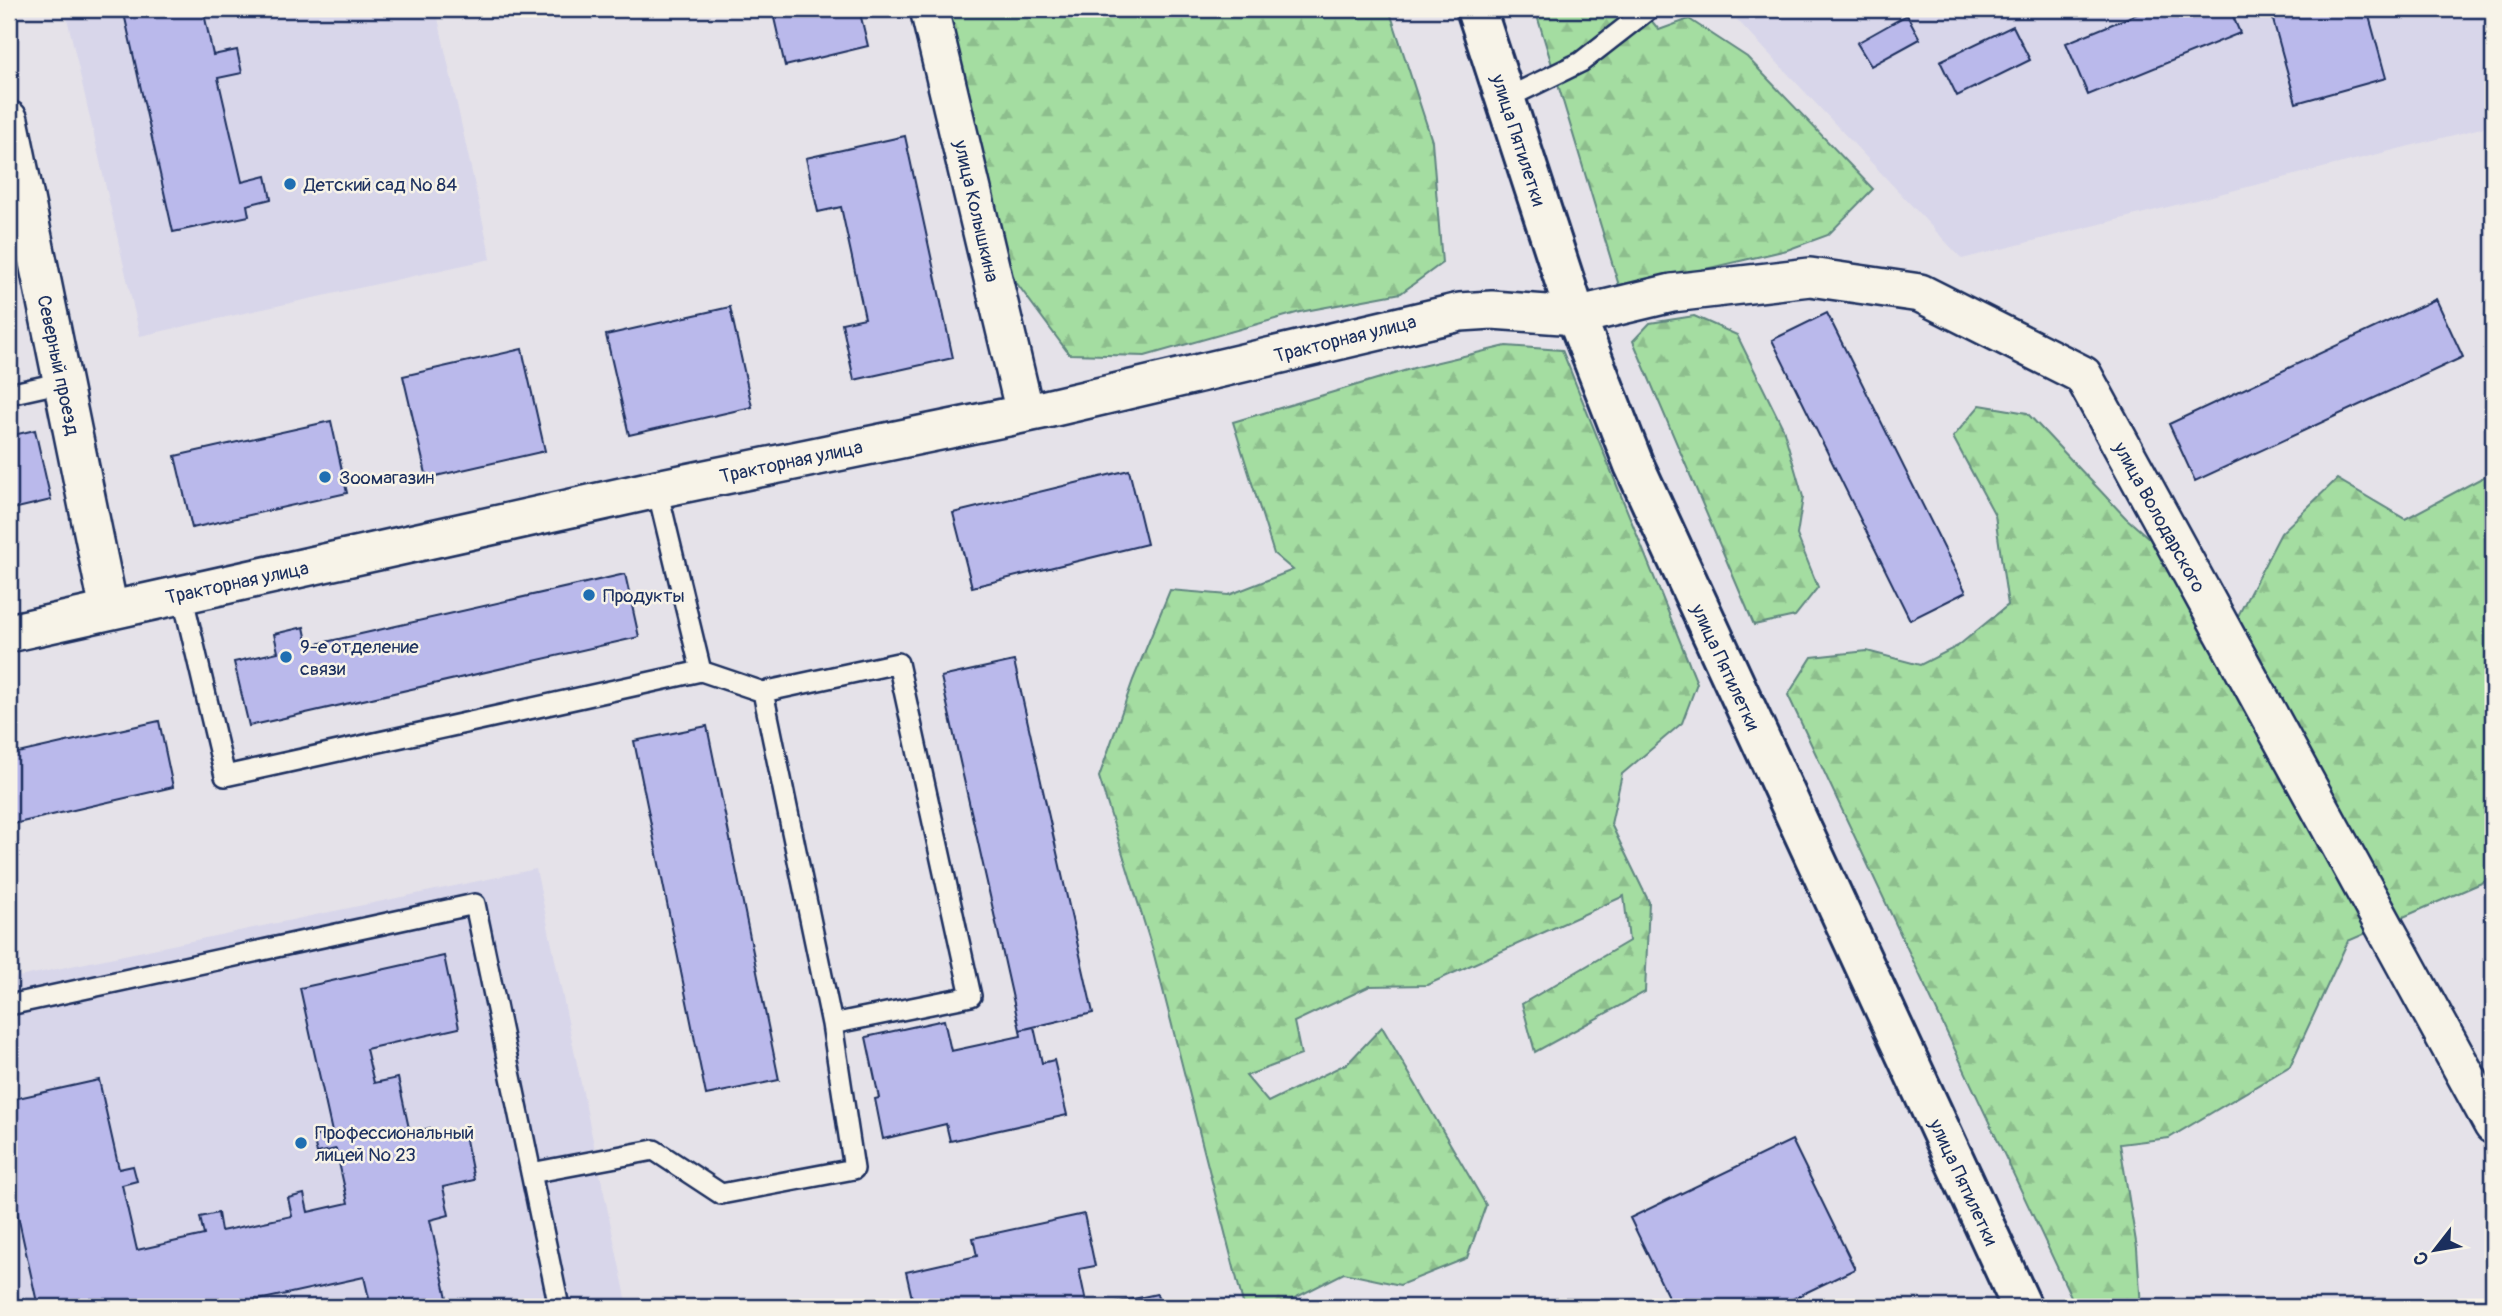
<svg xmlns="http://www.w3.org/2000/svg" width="2502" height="1316" viewBox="0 0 2502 1316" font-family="Pangolin,sans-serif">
	<defs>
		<pattern id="forest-firs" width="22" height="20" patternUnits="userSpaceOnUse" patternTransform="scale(1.75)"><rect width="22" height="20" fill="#a4dda1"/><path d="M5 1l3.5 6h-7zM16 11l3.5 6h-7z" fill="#8dbe8d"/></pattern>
	</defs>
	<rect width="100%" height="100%" fill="#e5e2e9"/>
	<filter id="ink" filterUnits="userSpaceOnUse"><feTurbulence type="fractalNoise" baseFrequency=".0143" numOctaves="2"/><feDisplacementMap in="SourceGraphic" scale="14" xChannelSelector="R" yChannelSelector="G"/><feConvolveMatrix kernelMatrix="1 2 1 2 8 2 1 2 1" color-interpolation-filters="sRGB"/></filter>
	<g filter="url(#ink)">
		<path fill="#d8d6ea" d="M65,9H436L491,259L140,336Z
			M1727,9H2493V125L1962,259Z
			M536,869L628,1307H9V979Z"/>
		<path fill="url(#forest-firs)" stroke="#608680" stroke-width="2" d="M945,9H1389L1432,141L1442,263L1401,293L1300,312L1145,356L1069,354L1004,266Z
			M1535,9H1642L1659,30L1689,19L1747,57L1873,189L1828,235L1787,250L1620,289Z
			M1694,316L1737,335L1783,428L1803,497L1797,535L1818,587L1795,616L1754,625L1633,341L1650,323Z
			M1506,346L1562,350L1697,683L1682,723L1622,774L1611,824L1649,902L1645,992L1535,1052L1522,1004L1629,941L1624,896L1427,985L1370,986L1294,1022L1301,1055L1246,1076L1268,1102L1348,1063L1382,1027L1486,1205L1467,1258L1400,1285L1344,1273L1277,1307H1244L1153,951L1099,777L1133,680L1170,590L1229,595L1293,570L1274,554L1233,422L1417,367Z
			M1980,405L2027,413L2126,518L2238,616L2281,533L2337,479L2405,519L2493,472V878L2348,941L2290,1066L2169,1138L2120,1144L2137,1248L2141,1307H2076L1788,695L1812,657L1867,651L1920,665L1958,646L2008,605L1995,515L1953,437Z"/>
		<path fill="#bab9eb" stroke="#1b2f5e" stroke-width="2" d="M123,9H203L213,55L237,50L242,73L218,78L242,182L266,176L271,199L247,205L249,216L173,232Z
			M772,9H859L868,46L785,66Z
			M2149,9H2230L2240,33L2088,95L2066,43Z
			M2270,9H2367L2386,78L2296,103Z
			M1907,15L1920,39L1871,66L1857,43Z
			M2013,26L2030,60L1957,96L1940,61Z
			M905,136L953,358L854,380L842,323L865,318L841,207L818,212L806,158Z
			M2436,299L2463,357L2195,481L2169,424Z
			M730,307L752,407L629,435L606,335Z
			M1827,313L1966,592L1910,620L1772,340Z
			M522,349L545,451L427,478L403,376Z
			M331,421L347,493L192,528L175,456Z
			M35,430L51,500L9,510V436Z
			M1129,470L1147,544L972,587L953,513Z
			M625,574L639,637L249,726L234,662L278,652L274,634L304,627L308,646Z
			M1014,661L1093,1013L1020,1030L941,677Z
			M159,721L173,787L9,825V755Z
			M707,726L779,1080L706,1095L634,741Z
			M444,956L459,1028L366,1049L374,1083L398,1078L410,1133L430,1128L432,1138L464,1130L474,1180L443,1187L449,1215L430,1220L449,1307H371L364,1277L226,1307H38L9,1175V1100L99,1080L119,1169L133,1166L137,1181L122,1185L137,1250L204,1235L200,1217L218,1213L221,1231L292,1216L288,1198L304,1194L308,1212L348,1203L336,1149L317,1153L313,1137L332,1132L300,988Z
			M944,1020L951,1051L1021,1036L1020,1030L1034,1027L1042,1063L1054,1060L1067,1115L950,1141L946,1124L883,1139L875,1099L879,1098L866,1037Z
			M1792,1140L1855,1269L1776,1307H1673L1630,1218Z
			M1084,1214L1095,1266L1079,1269L1087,1307H914L906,1272L977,1256L973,1238Z
			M1157,1294L1160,1307H1096Z"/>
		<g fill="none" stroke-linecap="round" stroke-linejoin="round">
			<g stroke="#1b2f5e" stroke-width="24">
				<path id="lane" d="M1505,99L1581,62L1649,9
					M9,394L63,382
					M182,594L225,776L701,671
					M763,692L898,663L971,996L832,1024
					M9,1005L475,904L559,1307
					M531,1173L654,1150L721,1194L854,1169L832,1024L763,692L701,671L657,489"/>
			</g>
			<g stroke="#1b2f5e" stroke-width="42">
				<path id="street" d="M929,9L1025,413
					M9,120L109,610
					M9,633L657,489L1042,410L1460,312L1492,310L1576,316L1672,293L1810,277L1920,293L2083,375L2493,1125"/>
			</g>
			<g stroke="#1b2f5e" stroke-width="44">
				<path id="secondary" d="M1476,9L1576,316L1634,465L2022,1307"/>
			</g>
			<use href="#lane" stroke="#f7f3e8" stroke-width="19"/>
			<use href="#street" stroke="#f7f3e8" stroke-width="37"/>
			<use href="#secondary" stroke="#f7f3e8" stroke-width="38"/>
		</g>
	</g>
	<g fill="#1f6fb2" stroke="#f7f3e8" stroke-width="2.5">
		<circle cx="290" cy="184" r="7"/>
		<circle cx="325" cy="477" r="7"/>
		<circle cx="589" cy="595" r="7"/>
		<circle cx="286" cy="657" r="7"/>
		<circle cx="301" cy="1143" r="7"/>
	</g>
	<g text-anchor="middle" stroke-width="5" stroke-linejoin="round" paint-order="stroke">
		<g font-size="19" fill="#1b2f5e" stroke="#f7f3e8">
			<text transform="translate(1519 140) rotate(72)" y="7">улица Пятилетки</text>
			<text transform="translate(977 211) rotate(77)" y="7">улица Колышкина</text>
			<text transform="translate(1345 338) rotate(-14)" y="7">Тракторная улица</text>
			<text transform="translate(59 365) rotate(78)" y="7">Северный проезд</text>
			<text transform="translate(791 461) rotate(-12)" y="7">Тракторная улица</text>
			<text transform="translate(2160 517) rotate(61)" y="7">улица Володарского</text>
			<text transform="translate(237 582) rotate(-12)" y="7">Тракторная улица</text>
			<text transform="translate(1726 667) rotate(65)" y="7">улица Пятилетки</text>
			<text transform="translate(1964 1182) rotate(65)" y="7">улица Пятилетки</text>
		</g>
		<g font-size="19" fill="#1b2f5e" stroke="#f7f3e8" text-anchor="start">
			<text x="304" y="191">Детский сад № 84</text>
			<text x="339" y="484">Зоомагазин</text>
			<text x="603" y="602">Продукты</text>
			<text x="300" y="653">9-е отделение<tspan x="300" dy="22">связи</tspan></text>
			<text x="315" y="1139">Профессиональный<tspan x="315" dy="22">лицей № 23</tspan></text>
		</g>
	</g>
	<rect width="2502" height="1316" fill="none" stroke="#f7f3e8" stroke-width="35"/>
	<rect x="18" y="18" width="2467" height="1281" fill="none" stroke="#1b2f5e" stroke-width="2.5" filter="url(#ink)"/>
	<g transform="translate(2435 1250) rotate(239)" stroke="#f7f3e8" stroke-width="5" paint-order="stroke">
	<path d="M0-5L12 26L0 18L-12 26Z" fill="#1b2f5e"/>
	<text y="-10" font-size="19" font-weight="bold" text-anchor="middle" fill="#1b2f5e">С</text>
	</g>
</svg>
